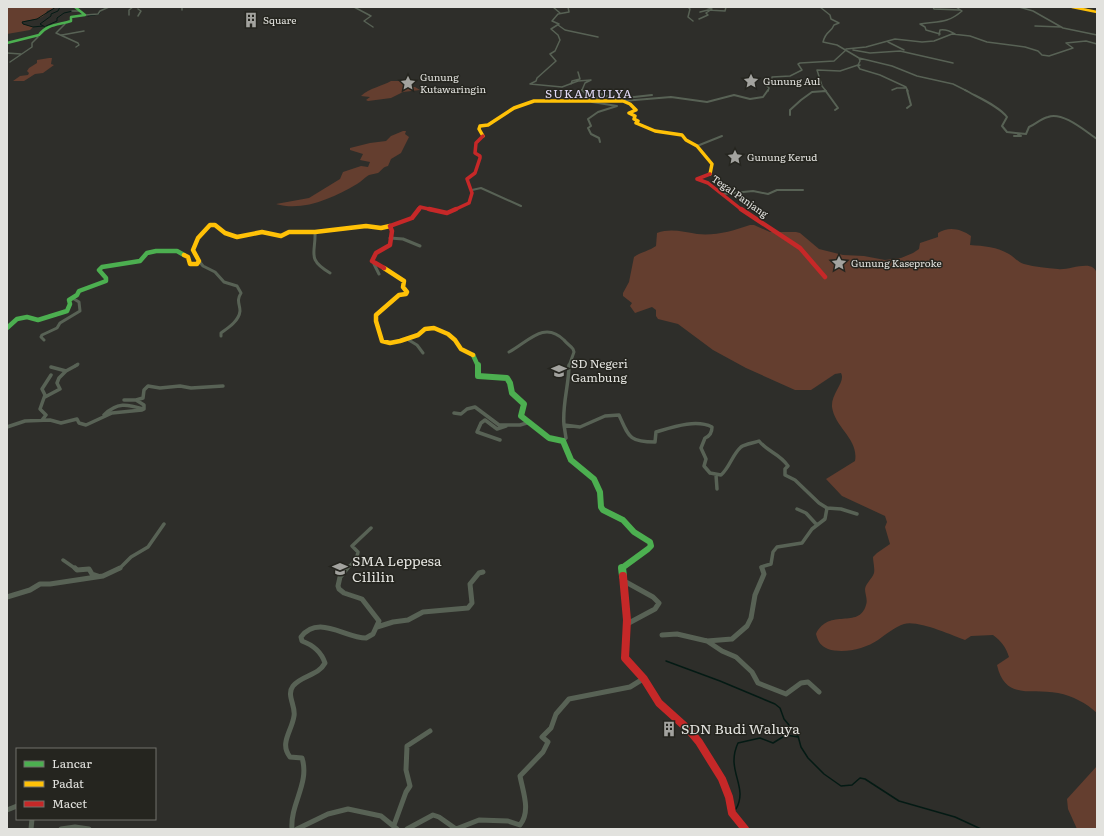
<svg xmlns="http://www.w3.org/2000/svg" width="1104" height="836" viewBox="0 0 1104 836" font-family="Literata,serif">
	<rect width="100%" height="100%" fill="#2e2e2a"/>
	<path fill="#643e2f" d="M7,7H55L56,8L47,11C45,20 30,19 22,22L23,24L33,27L30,30L7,34Z
		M49,58H52L51,64L54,65L43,73L35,74L24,81H13L20,76L28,75L29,73L27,71L29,68L37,63V60Z
		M391,81H407L404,86L415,87L420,90L403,92L391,98L368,101L366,100L370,97L361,96C369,88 383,86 391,81Z
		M403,131H406L405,134L409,137L401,153L391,159L388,166C383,167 382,170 378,173C375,174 372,174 369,175C365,177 361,182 357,184C333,198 303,212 276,204L309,198L340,179L343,172L361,166L368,167L370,162L360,160L363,154L350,150V148L370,143L386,141L391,136Z
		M750,225H754L770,232H796L800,233L819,249L843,255L864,256L885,260L901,258L913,253L919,249L920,243L938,237V233C949,226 961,229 971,236L970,245C984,246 997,247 1009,254C1014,257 1019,263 1024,264C1035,267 1047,268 1058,269C1069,271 1095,257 1097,275V713C1086,703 1073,696 1058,693C1032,688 1005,701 997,665L1009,657C1006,647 1001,641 993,635L971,636L965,640C951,635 918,620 904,624C895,627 885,635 878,640C865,649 843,654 828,649C821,646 818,642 816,634C829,607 859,630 866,605C868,600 865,594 865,589C866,583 872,579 874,573C875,568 873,562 873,557L877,553L890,544L885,527L887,522L885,516L842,496L826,479L855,461C859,439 835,428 832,407C831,393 846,382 841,373L835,374L811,390H795L746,368L713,350L678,324L658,319L656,316V310L652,307L635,313L630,306L632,303L623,296V293L629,282L634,257C641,252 649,251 656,246L657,233C671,228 683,232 697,234C715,236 733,231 750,225Z
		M1097,766V829H1077L1068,809L1067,799Z"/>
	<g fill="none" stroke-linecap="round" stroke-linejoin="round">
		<path stroke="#041a14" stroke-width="1" d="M88,16L99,14L100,12
			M43,26L33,27L23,24L22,22L37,19L56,7
			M46,26L57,21V18L64,13L73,11
			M45,27L40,24L51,16V14L58,11L60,7"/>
		<path stroke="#041a14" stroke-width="1.5" d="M666,661L720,681L775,704L780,708L784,719L798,736L801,747L808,758L824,774L841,786L852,785L860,778L865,779L899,801L955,817L981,829
			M736,809C749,786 725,771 738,743L760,738L773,743L786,735L798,737"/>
		<path stroke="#586255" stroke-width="1.5" d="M133,7H162
			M182,7V10
			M354,7L371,16L364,21L373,27
			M553,7L560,13
			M568,7L569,12L558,14L552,21L559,24L551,29L558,35L560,40L555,51L550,54L556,61L537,78L536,81L530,84L562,87L578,81L591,80L585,83L582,90L583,91
			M688,7L690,9L688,17L693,21
			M820,7L830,15L831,19L839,23L834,25C831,33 826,30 823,42L837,45L859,58L860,61L858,65L840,71L817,70L822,86L826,91
			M933,7L934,9L960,10
			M1019,7L1033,11L1063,28L1097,35
			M1080,8H1086
			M138,9L141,11L138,16
			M72,11H79
			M700,12L708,10L725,11L726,7
			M85,15L98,14L100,11L109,7
			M129,15V10L133,7
			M699,19L708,15L706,13L712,9L706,7
			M65,24L56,33L78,43L79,45L76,47
			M558,25L565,30L598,37
			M1035,26L1061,27
			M940,34L926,30L925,27L920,24C938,21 947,24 962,11L956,7
			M62,35L84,31
			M939,35L940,30C946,29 950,31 955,34
			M888,42L904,50
			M846,49L866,47L895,39L922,42L934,41L952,34L970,36L987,42L1025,47L1038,51L1042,55L1049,56L1073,48L1066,43L1086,41L1097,44
			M853,50L870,53L900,51L953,63
			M7,53L21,54
			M859,58L892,66L917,76L953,84L967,91
			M10,62L32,47V43L38,37L35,36
			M860,65L858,66L860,69L880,75L906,87L908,91
			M571,84L572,81L580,79L578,72
			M892,90L897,88H906
			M768,91L769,88L766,85L772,81V77L790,76L802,70L798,64L800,63L834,61L846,50
			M823,91H826"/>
		<path stroke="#586255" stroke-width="2" d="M582,90L590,97L587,101
			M825,90L838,108L835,110
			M965,90C977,97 999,106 1007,117L1002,126L1007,132L1026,134L1029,127C1036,124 1040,119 1048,117C1062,111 1085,131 1097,139
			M620,100H625V98L652,95
			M623,101L671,97L707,102L734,95L750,99L763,97L768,90
			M907,108L911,105L907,90
			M790,115V110L801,100L812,92L826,91
			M1014,136H1021L1018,135
			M600,142L599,138L591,134L588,128L591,126L588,119L598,112L617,106L592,102L601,94L617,100
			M697,146L722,136
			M472,190L481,188L521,206
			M723,194L753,191L768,194L777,190H803"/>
		<path stroke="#586255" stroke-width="3" d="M315,232C316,253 306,259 330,273
			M390,238L403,239L420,246
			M199,261L203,266L215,272L224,282L237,286L241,293C236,301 240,304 240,311C239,321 228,328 221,333V336
			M374,264L379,274
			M407,339L417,345L423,353
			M44,340L41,337L42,335L57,328L60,323L80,311L79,302L74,299V297
			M509,352C528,342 544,320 564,340C567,344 571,346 573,349L574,352L569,366
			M75,366L78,364"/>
		<path stroke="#586255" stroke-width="3.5" d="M66,371L77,365
			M45,397L60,389L57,383L59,378L66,371L51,367
			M124,400H136
			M454,413L461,414L467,409L475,407L499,425H520L530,422
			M104,415C117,402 127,404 143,409
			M42,420L46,415L40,409L45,395L42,389L51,375
			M564,425C562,405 569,385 569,365
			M7,427L25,421L50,420L61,423L77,419L79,423L86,425L112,413L142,410L144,409V405L136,400L143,398L144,390L148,386L160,388L180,386L191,388L223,386
			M500,440L477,432L481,423L485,420L497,429L506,426
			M563,441L566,438L564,425L580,427L605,416L619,415C629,437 629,442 655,442L656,432C673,427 696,419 712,427C712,433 710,436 705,438L701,448L706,459L704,466L710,473L721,475C730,467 732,455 741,447C745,444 754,443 759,441C769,453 779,453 788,466L785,469V475L795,480L819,503L827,508L841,509L857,514
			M716,475L717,489
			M797,509L806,513L817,525
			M63,560L76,569
			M83,569H89
			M119,569L131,557L148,547L164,524
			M346,569C352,564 357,561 358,552L352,546L371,528
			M762,569L761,567L771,564L773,552L777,547L802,543L812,529L825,519L827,508"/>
		<path stroke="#586255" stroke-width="5" d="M75,568L77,570L89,569L92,574L98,576
			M624,581L653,597L659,603L655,609L627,624
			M7,597L30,590L40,584H50L103,576L120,568
			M377,627L393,622L408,620L423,612L468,608L472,603L470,584L479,573L483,572
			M662,635L677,634L707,641L732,639L747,626L751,618L755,595L764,574L762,568
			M707,641L722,651L736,657L752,672L758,683L786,694L801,683L808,682L819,692
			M7,810L17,806
			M394,825L406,792L410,786L406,770L407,746L430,731
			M31,829L32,819
			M61,829L75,827L89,829
			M292,829C290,804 310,783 302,758L290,757C279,743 292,731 294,716C296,706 286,695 293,686C302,675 318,676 325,663C321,651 313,645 302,641L301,637C318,614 345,638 366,638L373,634L379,621L362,599L344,593L339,589L338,586L340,577L347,568
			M297,829L328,814L348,809L381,816L397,829
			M407,829L433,815L439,817L456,829L479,820L508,821L520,825C531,811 523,792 520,776L543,752L548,742L542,737L551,728L556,714L569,699L630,687L643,679"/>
		<path stroke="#4caf50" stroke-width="2.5" d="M7,43L39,35C47,24 59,25 71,21V17L85,15L75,7"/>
		<path stroke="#4caf50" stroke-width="4.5" d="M7,328L17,319L27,317L38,320L67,311L70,304L69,300L77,295L79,291L106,281V278L99,270L102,267L140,261L147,253L156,251H177L184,255
			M473,355L478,366"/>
		<path stroke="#4caf50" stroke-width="6" d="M478,365V376L507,378L510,383L512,393L524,404L521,416L549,438L563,441L571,460L594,479L600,492L601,507L603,510L623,520L634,532L650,542L651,546L648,549L622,568V569"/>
		<path stroke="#4caf50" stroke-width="8" d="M622,568L623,576"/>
		<path stroke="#ffc107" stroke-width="2.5" d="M1072,7L1097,12"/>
		<path stroke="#ffc107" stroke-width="3.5" d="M483,136L479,129L480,126L488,125L514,108L534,101H623L630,104L636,110L629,113L635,116L634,119L638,121L636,123L655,131L682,135L686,140L697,146L712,164L710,174"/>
		<path stroke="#ffc107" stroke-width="4.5" d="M184,255L188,257L190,264H197L199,261L193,250L198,238L210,225H215L225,233L237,237L262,232L281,236L289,232H315L366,226L381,228L390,226
			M384,268L404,281L403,287L407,292L406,294L399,295L376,315V321L382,341L390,343L400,341L418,335L425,329L434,328L448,334L455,340L461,349L473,355"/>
		<path stroke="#c62828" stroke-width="3.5" d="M710,174L697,179L708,183L742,210
			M418,210L420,207L433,210
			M454,210L469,203L472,193L467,179L475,173L480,158V156L475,153L476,143L483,136"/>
		<path stroke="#c62828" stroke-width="4.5" d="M429,209L447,213L456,209
			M741,209L800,248L825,277
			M384,268L372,261L376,253L390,245L392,231L390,226L412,218L419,209"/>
		<path stroke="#c62828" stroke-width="8" d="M623,576L627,620L625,658L644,679L659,703L689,730L699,742L722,779L729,797L732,813L745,829"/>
	</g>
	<defs>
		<g id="building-bare" transform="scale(1.2)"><path d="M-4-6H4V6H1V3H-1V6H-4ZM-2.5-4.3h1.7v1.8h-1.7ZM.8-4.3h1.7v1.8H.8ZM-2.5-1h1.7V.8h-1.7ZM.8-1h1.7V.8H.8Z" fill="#a3a39f" stroke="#25251f" stroke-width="2.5" paint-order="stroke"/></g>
		<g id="sight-bare" transform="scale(1.2)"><path d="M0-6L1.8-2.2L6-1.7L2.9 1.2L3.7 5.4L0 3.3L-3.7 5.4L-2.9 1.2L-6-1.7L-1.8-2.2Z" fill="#a3a39f" stroke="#25251f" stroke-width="2.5" paint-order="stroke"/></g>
		<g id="school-bare" transform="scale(1.2)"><path d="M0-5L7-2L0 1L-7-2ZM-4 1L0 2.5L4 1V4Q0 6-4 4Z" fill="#a3a39f" stroke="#25251f" stroke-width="2.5" paint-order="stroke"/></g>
	</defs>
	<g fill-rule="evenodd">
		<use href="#building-bare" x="251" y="20"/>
		<use href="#sight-bare" x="751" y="81"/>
		<use href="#sight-bare" x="408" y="83"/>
		<use href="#sight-bare" x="735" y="157"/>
		<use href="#sight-bare" x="839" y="263"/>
		<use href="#school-bare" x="559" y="371"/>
		<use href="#school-bare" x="340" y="569"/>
		<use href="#building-bare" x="669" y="729"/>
	</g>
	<g text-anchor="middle" stroke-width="3" stroke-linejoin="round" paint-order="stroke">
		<g font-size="10" fill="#e2e2de" stroke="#25251f" text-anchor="start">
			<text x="263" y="24">Square</text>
			<text x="420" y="81">Gunung<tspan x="420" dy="12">Kutawaringin</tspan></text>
			<text x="763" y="85">Gunung Aul</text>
			<text x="747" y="161">Gunung Kerud</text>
			<text x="851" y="267">Gunung Kaseproke</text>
		</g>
		<g font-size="10" fill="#e2e2de" stroke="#25251f">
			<text transform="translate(740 196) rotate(35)" y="4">Tegal Panjang</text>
		</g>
		<g font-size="12" letter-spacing="1" fill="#e3dbf8" stroke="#25251f">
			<text x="589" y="98">SUKAMULYA</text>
		</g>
		<g font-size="12" fill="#e2e2de" stroke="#25251f" text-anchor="start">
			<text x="571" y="368">SD Negeri<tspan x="571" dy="14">Gambung</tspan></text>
		</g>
		<g font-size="14" fill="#e2e2de" stroke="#25251f" text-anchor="start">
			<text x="352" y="566">SMA Leppesa<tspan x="352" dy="16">Cililin</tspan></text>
			<text x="681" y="734">SDN Budi Waluya</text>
		</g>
	</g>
	<rect width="1104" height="836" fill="none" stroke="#e2e2de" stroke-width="16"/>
	<rect x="16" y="748" width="140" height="72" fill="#25251f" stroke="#71716b"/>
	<rect x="24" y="761" width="20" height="6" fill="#4caf50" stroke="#71716b"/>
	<text x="52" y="768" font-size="12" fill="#e2e2de">Lancar</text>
	<rect x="24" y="781" width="20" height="6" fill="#ffc107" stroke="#71716b"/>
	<text x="52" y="788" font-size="12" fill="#e2e2de">Padat</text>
	<rect x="24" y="801" width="20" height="6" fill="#c62828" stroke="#71716b"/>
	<text x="52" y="808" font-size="12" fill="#e2e2de">Macet</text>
</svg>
